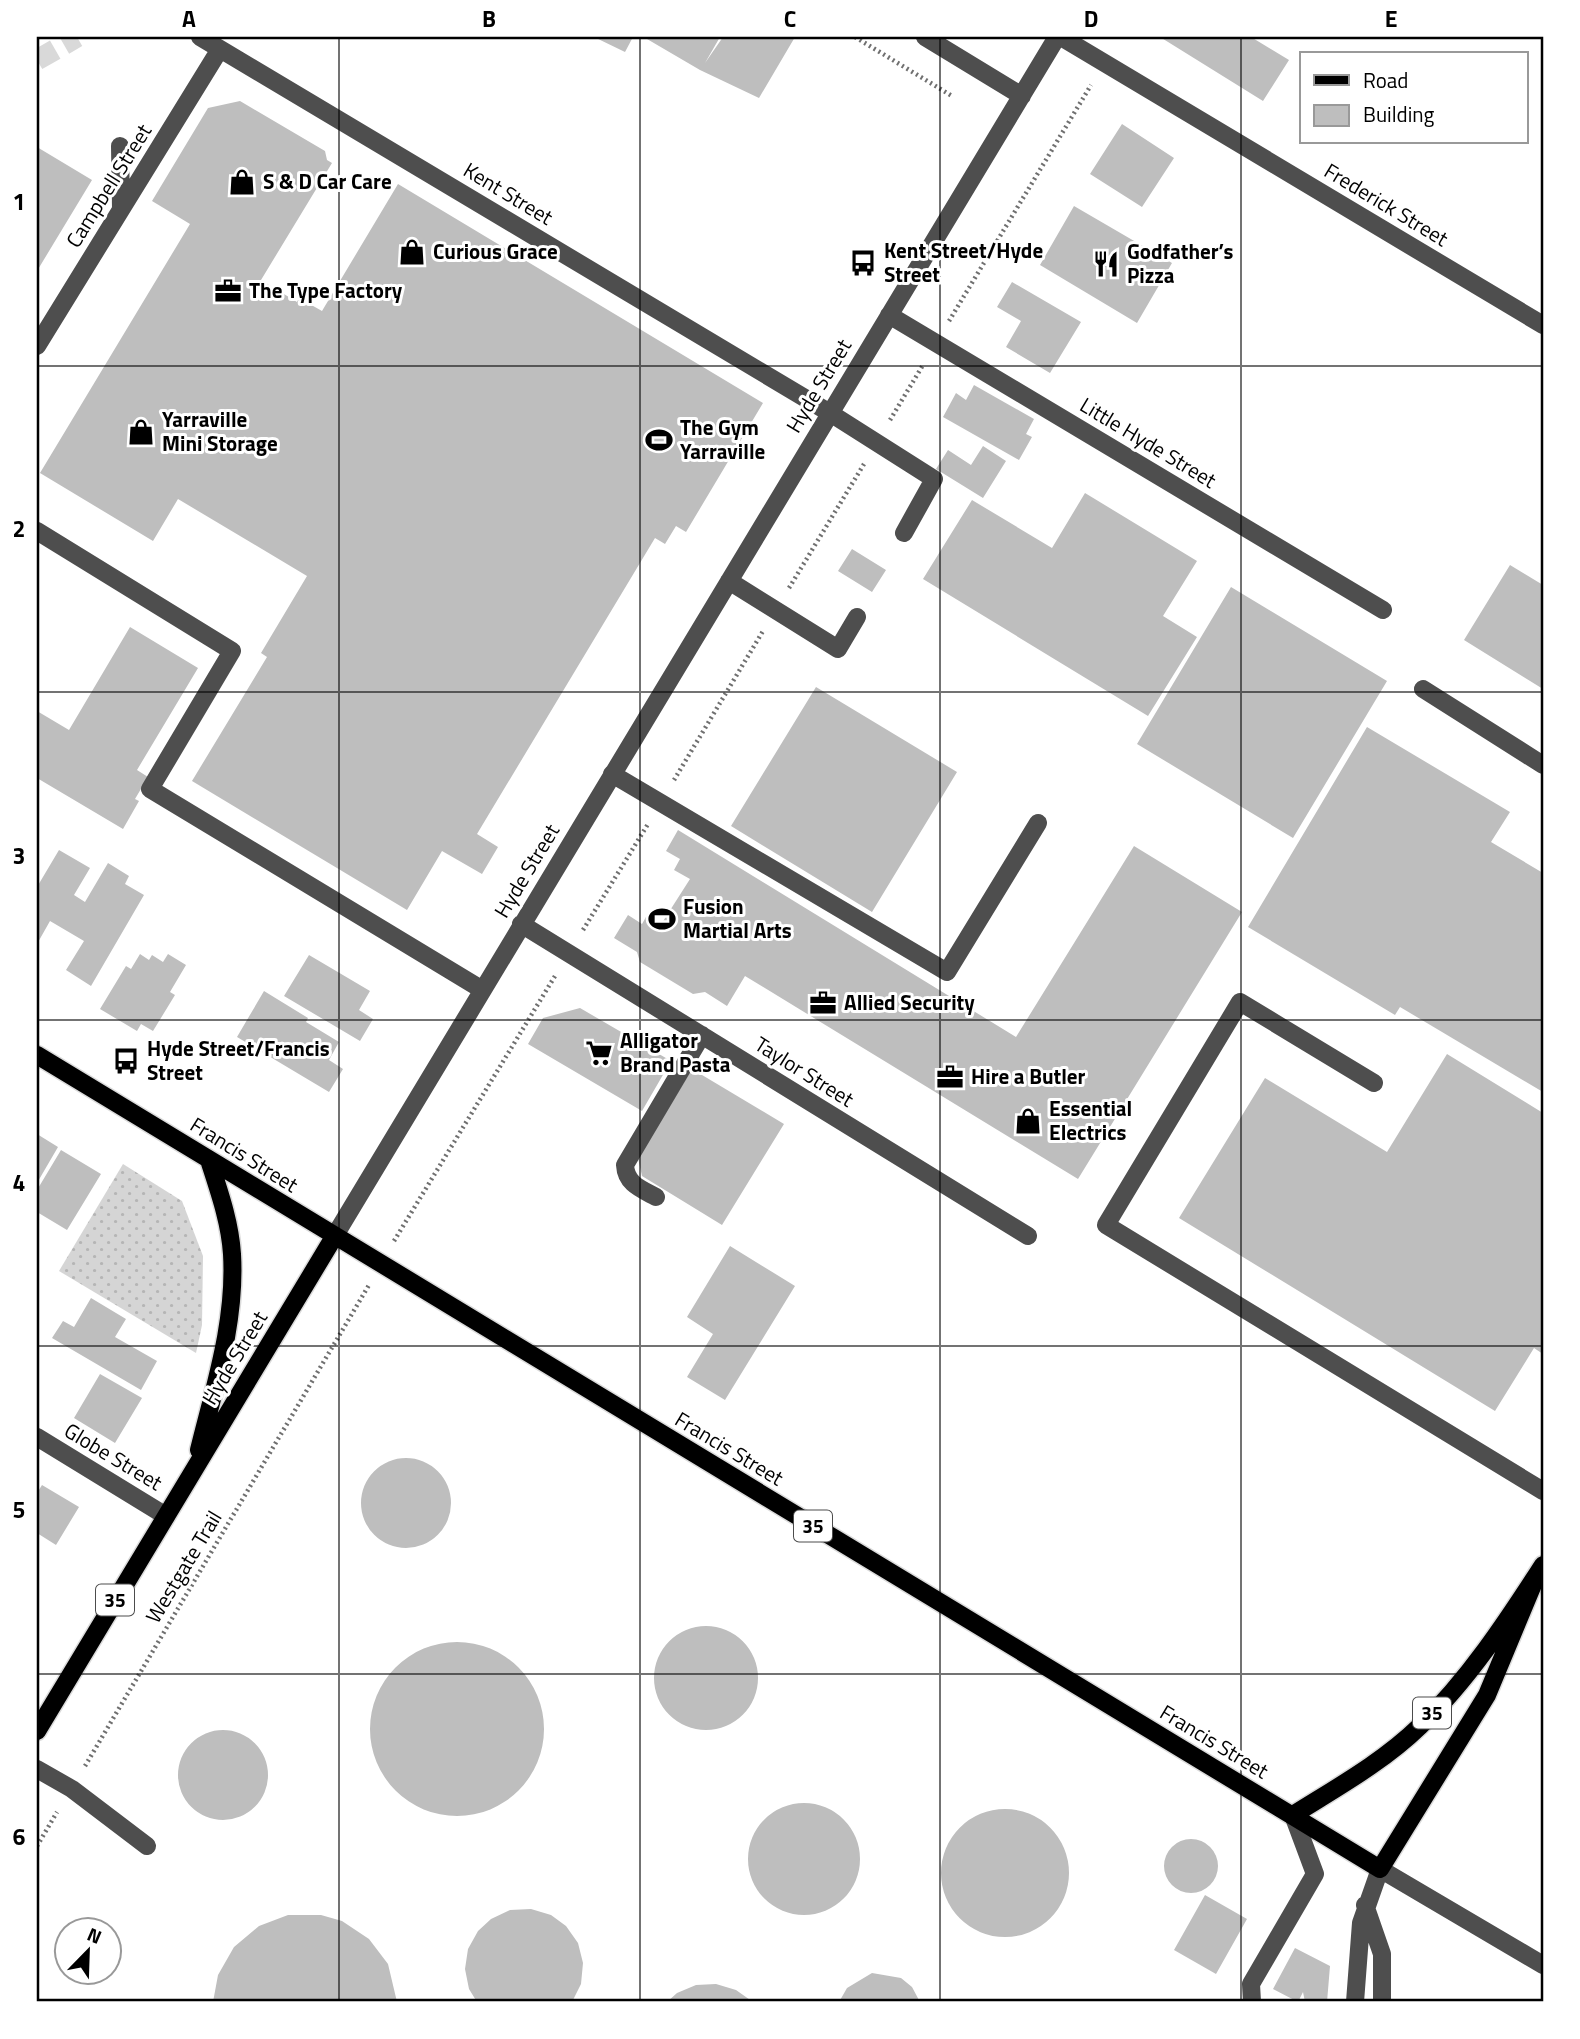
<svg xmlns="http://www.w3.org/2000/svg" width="1580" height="2039" viewBox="0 0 1580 2039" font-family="'Titillium Web',sans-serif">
	<defs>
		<pattern id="grass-dots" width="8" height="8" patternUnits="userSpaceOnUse" patternTransform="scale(1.75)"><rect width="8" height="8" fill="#d5d5d5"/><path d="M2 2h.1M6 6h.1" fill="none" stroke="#b5b5b5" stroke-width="1.8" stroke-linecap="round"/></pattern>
	</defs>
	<rect width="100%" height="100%" fill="#fff"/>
	<path fill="url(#grass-dots)" d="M123,1164L182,1201L203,1256L202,1325L196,1353L59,1271Z"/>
	<path fill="#bebebe" d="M594,37H633L625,52Z
		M649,37H720L705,63L723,37H795L759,98L700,70L647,39Z
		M1160,37H1251L1289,60L1263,101Z
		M240,101L325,151L327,160L332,163L261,280L297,302L299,298L322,311L398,184L763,403L686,532L676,526L665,544L655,538L477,834L498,847L482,874L442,851L407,910L192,781L267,657L261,653L307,576L178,499L153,541L40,473L190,224L152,201L208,108Z
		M1122,124L1174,158L1142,207L1090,174Z
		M37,147L92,180L37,271Z
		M1074,206L1172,263L1137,323L1040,265Z
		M1012,282L1081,322L1050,373L1006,347L1021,321L997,307Z
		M974,385L1034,419L1026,434L1032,437L1019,460L943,417L956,393L966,400Z
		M983,446L1006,461L983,498L936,469L948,450L971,465Z
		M1085,493L1197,561L1163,616L1197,637L1148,716L923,579L972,500L1052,548Z
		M852,549L886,570L872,592L838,571Z
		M1510,565L1543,585V689L1464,640Z
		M1231,587L1387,681L1293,838L1137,744Z
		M130,627L198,668L137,770L148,777L135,799L139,801L123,829L37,778V711L69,730Z
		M816,687L957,772L872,912L731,826Z
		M1367,727L1510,812L1491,842L1543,873V1092L1400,1007L1395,1015L1248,927Z
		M678,830L1016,1037L1134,846L1242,912L1078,1179L745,976L727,1006L705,992L693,994L640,962L637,952L614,938L628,915L642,924L646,917L660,926L690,879L674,870L680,859L666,851Z
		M59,850L90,868L74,895L85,902L108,863L129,876L125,884L144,895L91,986L66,970L84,941L50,921L37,944V887Z
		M140,954L149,960L152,955L163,962L168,954L186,965L170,992L175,995L153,1031L141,1024L137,1031L100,1009L126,966L131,969Z
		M309,955L370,991L359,1010L373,1019L360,1041L284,996Z
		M264,991L308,1018L306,1022L339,1042L329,1060L343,1069L329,1092L237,1037Z
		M580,1008L671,1061L642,1111L528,1044L543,1018Z
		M1447,1054L1543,1113V1354L1534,1348L1495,1411L1179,1218L1265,1078L1387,1152Z
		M692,1069L784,1124L722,1225L642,1176L638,1158Z
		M37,1134L58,1147L37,1183Z
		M61,1150L101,1174L67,1230L37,1212V1190Z
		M730,1246L795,1286L725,1400L687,1377L713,1334L687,1317Z
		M91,1298L126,1319L115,1337L157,1361L141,1390L52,1338L63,1321L74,1327Z
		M100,1374L142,1398L115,1443L74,1418Z
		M361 1503a45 45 0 1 1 90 0a45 45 0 1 1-90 0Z
		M42,1485L79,1507L56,1545L37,1533V1493Z
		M654 1678a52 52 0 1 1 104 0a52 52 0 1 1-104 0Z
		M370 1729a87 87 0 1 1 174 0a87 87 0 1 1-174 0Z
		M178 1775a45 45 0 1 1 90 0a45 45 0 1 1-90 0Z
		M748 1859a56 56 0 1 1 112 0a56 56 0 1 1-112 0Z
		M941 1873a64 64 0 1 1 128 0a64 64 0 1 1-128 0Z
		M1164 1866a27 27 0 1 1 54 0a27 27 0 1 1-54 0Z
		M1205,1895L1247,1919L1216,1974L1174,1950Z
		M531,1909L551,1915L566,1926L578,1943L583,1963L581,1984L572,2002H477L469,1989L465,1969L468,1949L478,1931L491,1919L510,1910Z
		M288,1915H321L342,1921L369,1939L388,1964L397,2002H213L218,1975L234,1947L259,1926Z
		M1295,1948L1330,1966L1327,2002H1305L1303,1992L1298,2002L1273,1989Z
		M872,1973L901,1978L912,1987L920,2002H839L847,1988Z
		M716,1984L736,1990L753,2002H667L677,1993L696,1985Z"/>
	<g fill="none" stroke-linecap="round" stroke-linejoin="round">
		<path stroke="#d9d9d9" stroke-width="21" stroke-dasharray="21 10" stroke-linecap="butt" d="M37,60L77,37"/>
		<g stroke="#dbdbdb" stroke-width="21">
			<path id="major" d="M37,1055L1380,1869L1487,1695L1537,1575
				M199,1450C215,1385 236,1321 232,1254C230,1222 219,1191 209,1160
				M37,1731L334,1237
				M1293,1815C1336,1788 1383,1762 1420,1726C1468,1680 1507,1621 1543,1565"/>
		</g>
		<path stroke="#707070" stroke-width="4.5" stroke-dasharray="2 3.5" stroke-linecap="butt" d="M855,37L952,96
			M949,321L1091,85
			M890,420L923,365
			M789,588L864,464
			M674,780L763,631
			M583,930L648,824
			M394,1241L555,976
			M85,1766L369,1285
			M37,1846L57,1812"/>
		<path stroke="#4e4e4e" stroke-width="18" d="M200,37L830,413L934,479L904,533
			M925,37L1022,96
			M1061,37L1543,325
			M120,146L121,209
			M889,315L1383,610
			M37,346L220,49
			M37,531L232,651L150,789L481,989
			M729,581L838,649L857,617
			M1423,689L1543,765
			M612,774L947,972L1038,823
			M521,924L1028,1236
			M1374,1083L1240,1002L1106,1225L1543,1491
			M656,1197C641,1189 626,1184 625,1165L702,1035
			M334,1237L1057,37
			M37,1437L166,1516
			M37,1769L72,1789L147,1846
			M1365,1905L1382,1954V2002
			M1252,2002L1251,1984L1315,1874L1293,1815
			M1355,2002L1361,1923L1380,1869L1543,1965"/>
		<use href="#major" stroke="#000" stroke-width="18"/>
	</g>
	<path fill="none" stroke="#000" stroke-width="2" stroke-opacity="0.55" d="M339,37V2002M640,37V2002M940,37V2002M1241,37V2002M37,366H1543M37,692H1543M37,1020H1543M37,1346H1543M37,1674H1543"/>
	<defs>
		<g id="shop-bare" transform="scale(2.1)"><path d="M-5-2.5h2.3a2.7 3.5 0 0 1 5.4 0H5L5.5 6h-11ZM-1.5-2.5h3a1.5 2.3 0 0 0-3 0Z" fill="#000" stroke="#fff" stroke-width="2.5" paint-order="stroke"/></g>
		<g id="bus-bare" transform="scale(2.1)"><path d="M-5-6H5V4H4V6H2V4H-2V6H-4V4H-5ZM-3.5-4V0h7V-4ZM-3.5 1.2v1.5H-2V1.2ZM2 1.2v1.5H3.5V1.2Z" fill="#000" stroke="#fff" stroke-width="2.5" paint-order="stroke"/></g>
		<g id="restaurant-bare" transform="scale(2.1)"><path d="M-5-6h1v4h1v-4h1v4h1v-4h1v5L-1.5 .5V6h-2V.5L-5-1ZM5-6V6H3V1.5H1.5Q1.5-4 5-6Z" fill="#000" stroke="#fff" stroke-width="2.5" paint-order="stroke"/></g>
		<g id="office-bare" transform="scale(2.1)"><path d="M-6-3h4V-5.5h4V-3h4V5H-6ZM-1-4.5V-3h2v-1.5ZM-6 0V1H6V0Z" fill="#000" stroke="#fff" stroke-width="2.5" paint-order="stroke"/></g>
		<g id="stadium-bare" transform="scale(2.1)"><path d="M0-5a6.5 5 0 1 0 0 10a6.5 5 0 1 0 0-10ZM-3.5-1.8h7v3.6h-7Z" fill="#000" stroke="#fff" stroke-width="2.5" paint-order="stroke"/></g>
		<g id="supermarket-bare" transform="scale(2.1)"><path d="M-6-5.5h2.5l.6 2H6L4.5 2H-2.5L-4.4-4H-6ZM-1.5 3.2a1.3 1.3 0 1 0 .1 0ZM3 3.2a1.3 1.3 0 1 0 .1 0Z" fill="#000" stroke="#fff" stroke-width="2.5" paint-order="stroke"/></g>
	</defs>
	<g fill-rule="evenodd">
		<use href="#shop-bare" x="242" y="182"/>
		<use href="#shop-bare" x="412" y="252"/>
		<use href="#bus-bare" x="863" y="263"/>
		<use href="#restaurant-bare" x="1106" y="264"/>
		<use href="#office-bare" x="228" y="291"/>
		<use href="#shop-bare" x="141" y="432"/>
		<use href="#stadium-bare" x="659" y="440"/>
		<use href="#stadium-bare" x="662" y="919"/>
		<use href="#office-bare" x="823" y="1003"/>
		<use href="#supermarket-bare" x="599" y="1053"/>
		<use href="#bus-bare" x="126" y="1061"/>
		<use href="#office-bare" x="950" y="1077"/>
		<use href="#shop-bare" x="1028" y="1121"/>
	</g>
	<g text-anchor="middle" stroke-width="6" stroke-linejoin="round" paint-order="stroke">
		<g fill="#fff" stroke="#4c4c4c" stroke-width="2">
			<rect x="794" y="1510.5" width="38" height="31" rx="5"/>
			<rect x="96" y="1584.5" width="38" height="31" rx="5"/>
			<rect x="1413" y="1697.5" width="38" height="31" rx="5"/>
		</g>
		<g font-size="19" font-weight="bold" fill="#000">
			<text x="813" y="1533">35</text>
			<text x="115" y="1607">35</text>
			<text x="1432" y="1720">35</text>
		</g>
		<g font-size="21" font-weight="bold" fill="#000" stroke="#fff" text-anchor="start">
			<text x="263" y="189">S &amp; D Car Care</text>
			<text x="884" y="258">Kent Street/Hyde<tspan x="884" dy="24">Street</tspan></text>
			<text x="433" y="259">Curious Grace</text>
			<text x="1127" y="259">Godfather’s<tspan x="1127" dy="24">Pizza</tspan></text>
			<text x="249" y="298">The Type Factory</text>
			<text x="162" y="427">Yarraville<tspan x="162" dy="24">Mini Storage</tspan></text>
			<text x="680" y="435">The Gym<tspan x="680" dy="24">Yarraville</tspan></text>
			<text x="683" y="914">Fusion<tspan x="683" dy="24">Martial Arts</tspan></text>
			<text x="844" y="1010">Allied Security</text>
			<text x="620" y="1048">Alligator<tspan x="620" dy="24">Brand Pasta</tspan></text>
			<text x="147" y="1056">Hyde Street/Francis<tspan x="147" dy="24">Street</tspan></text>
			<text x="971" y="1084">Hire a Butler</text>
			<text x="1049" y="1116">Essential<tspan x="1049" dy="24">Electrics</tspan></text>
		</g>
		<g font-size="21" fill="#000" stroke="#fff">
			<text transform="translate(109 186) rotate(-58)" y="7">Campbell Street</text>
			<text transform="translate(508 194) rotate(31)" y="7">Kent Street</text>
			<text transform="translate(1386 205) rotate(31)" y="7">Frederick Street</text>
			<text transform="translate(819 386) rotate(-59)" y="7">Hyde Street</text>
			<text transform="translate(1148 443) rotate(31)" y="7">Little Hyde Street</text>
			<text transform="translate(527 871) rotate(-59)" y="7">Hyde Street</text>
			<text transform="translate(804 1072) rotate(32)" y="7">Taylor Street</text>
			<text transform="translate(244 1155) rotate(32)" y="7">Francis Street</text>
			<text transform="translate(235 1358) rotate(-59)" y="7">Hyde Street</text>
			<text transform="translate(729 1449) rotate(31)" y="7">Francis Street</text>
			<text transform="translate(113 1457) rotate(31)" y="7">Globe Street</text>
			<text transform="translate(184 1567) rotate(-59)" y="7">Westgate Trail</text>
			<text transform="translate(1214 1742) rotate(31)" y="7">Francis Street</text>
		</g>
	</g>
	<rect width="1580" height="2039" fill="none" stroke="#ffffff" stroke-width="77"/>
	<rect x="1300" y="52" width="228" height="91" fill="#ffffff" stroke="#999999" stroke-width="2"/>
	<rect x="1314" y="75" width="35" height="10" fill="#000000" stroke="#999999" stroke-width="2"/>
	<text x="1363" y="88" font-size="21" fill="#000000">Road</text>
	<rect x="1314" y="105" width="35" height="21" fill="#bebebe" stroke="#999999" stroke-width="2"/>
	<text x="1363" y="122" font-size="21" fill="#000000">Building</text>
	<g transform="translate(88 1951) rotate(23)"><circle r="33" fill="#ffffff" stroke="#999999" stroke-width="2"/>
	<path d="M0-5L12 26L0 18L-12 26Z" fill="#000000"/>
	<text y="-10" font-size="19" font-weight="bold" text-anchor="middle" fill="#000000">N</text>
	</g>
	<rect x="38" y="38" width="1504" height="1962" fill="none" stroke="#000" stroke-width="2.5"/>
	<g font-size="23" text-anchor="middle" font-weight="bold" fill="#000">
		<text x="189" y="27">A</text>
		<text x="489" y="27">B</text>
		<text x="790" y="27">C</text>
		<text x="1091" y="27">D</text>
		<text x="1391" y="27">E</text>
		<text x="19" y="210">1</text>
		<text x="19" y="537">2</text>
		<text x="19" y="864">3</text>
		<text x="19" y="1191">4</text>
		<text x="19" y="1518">5</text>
		<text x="19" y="1845">6</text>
	</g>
</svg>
